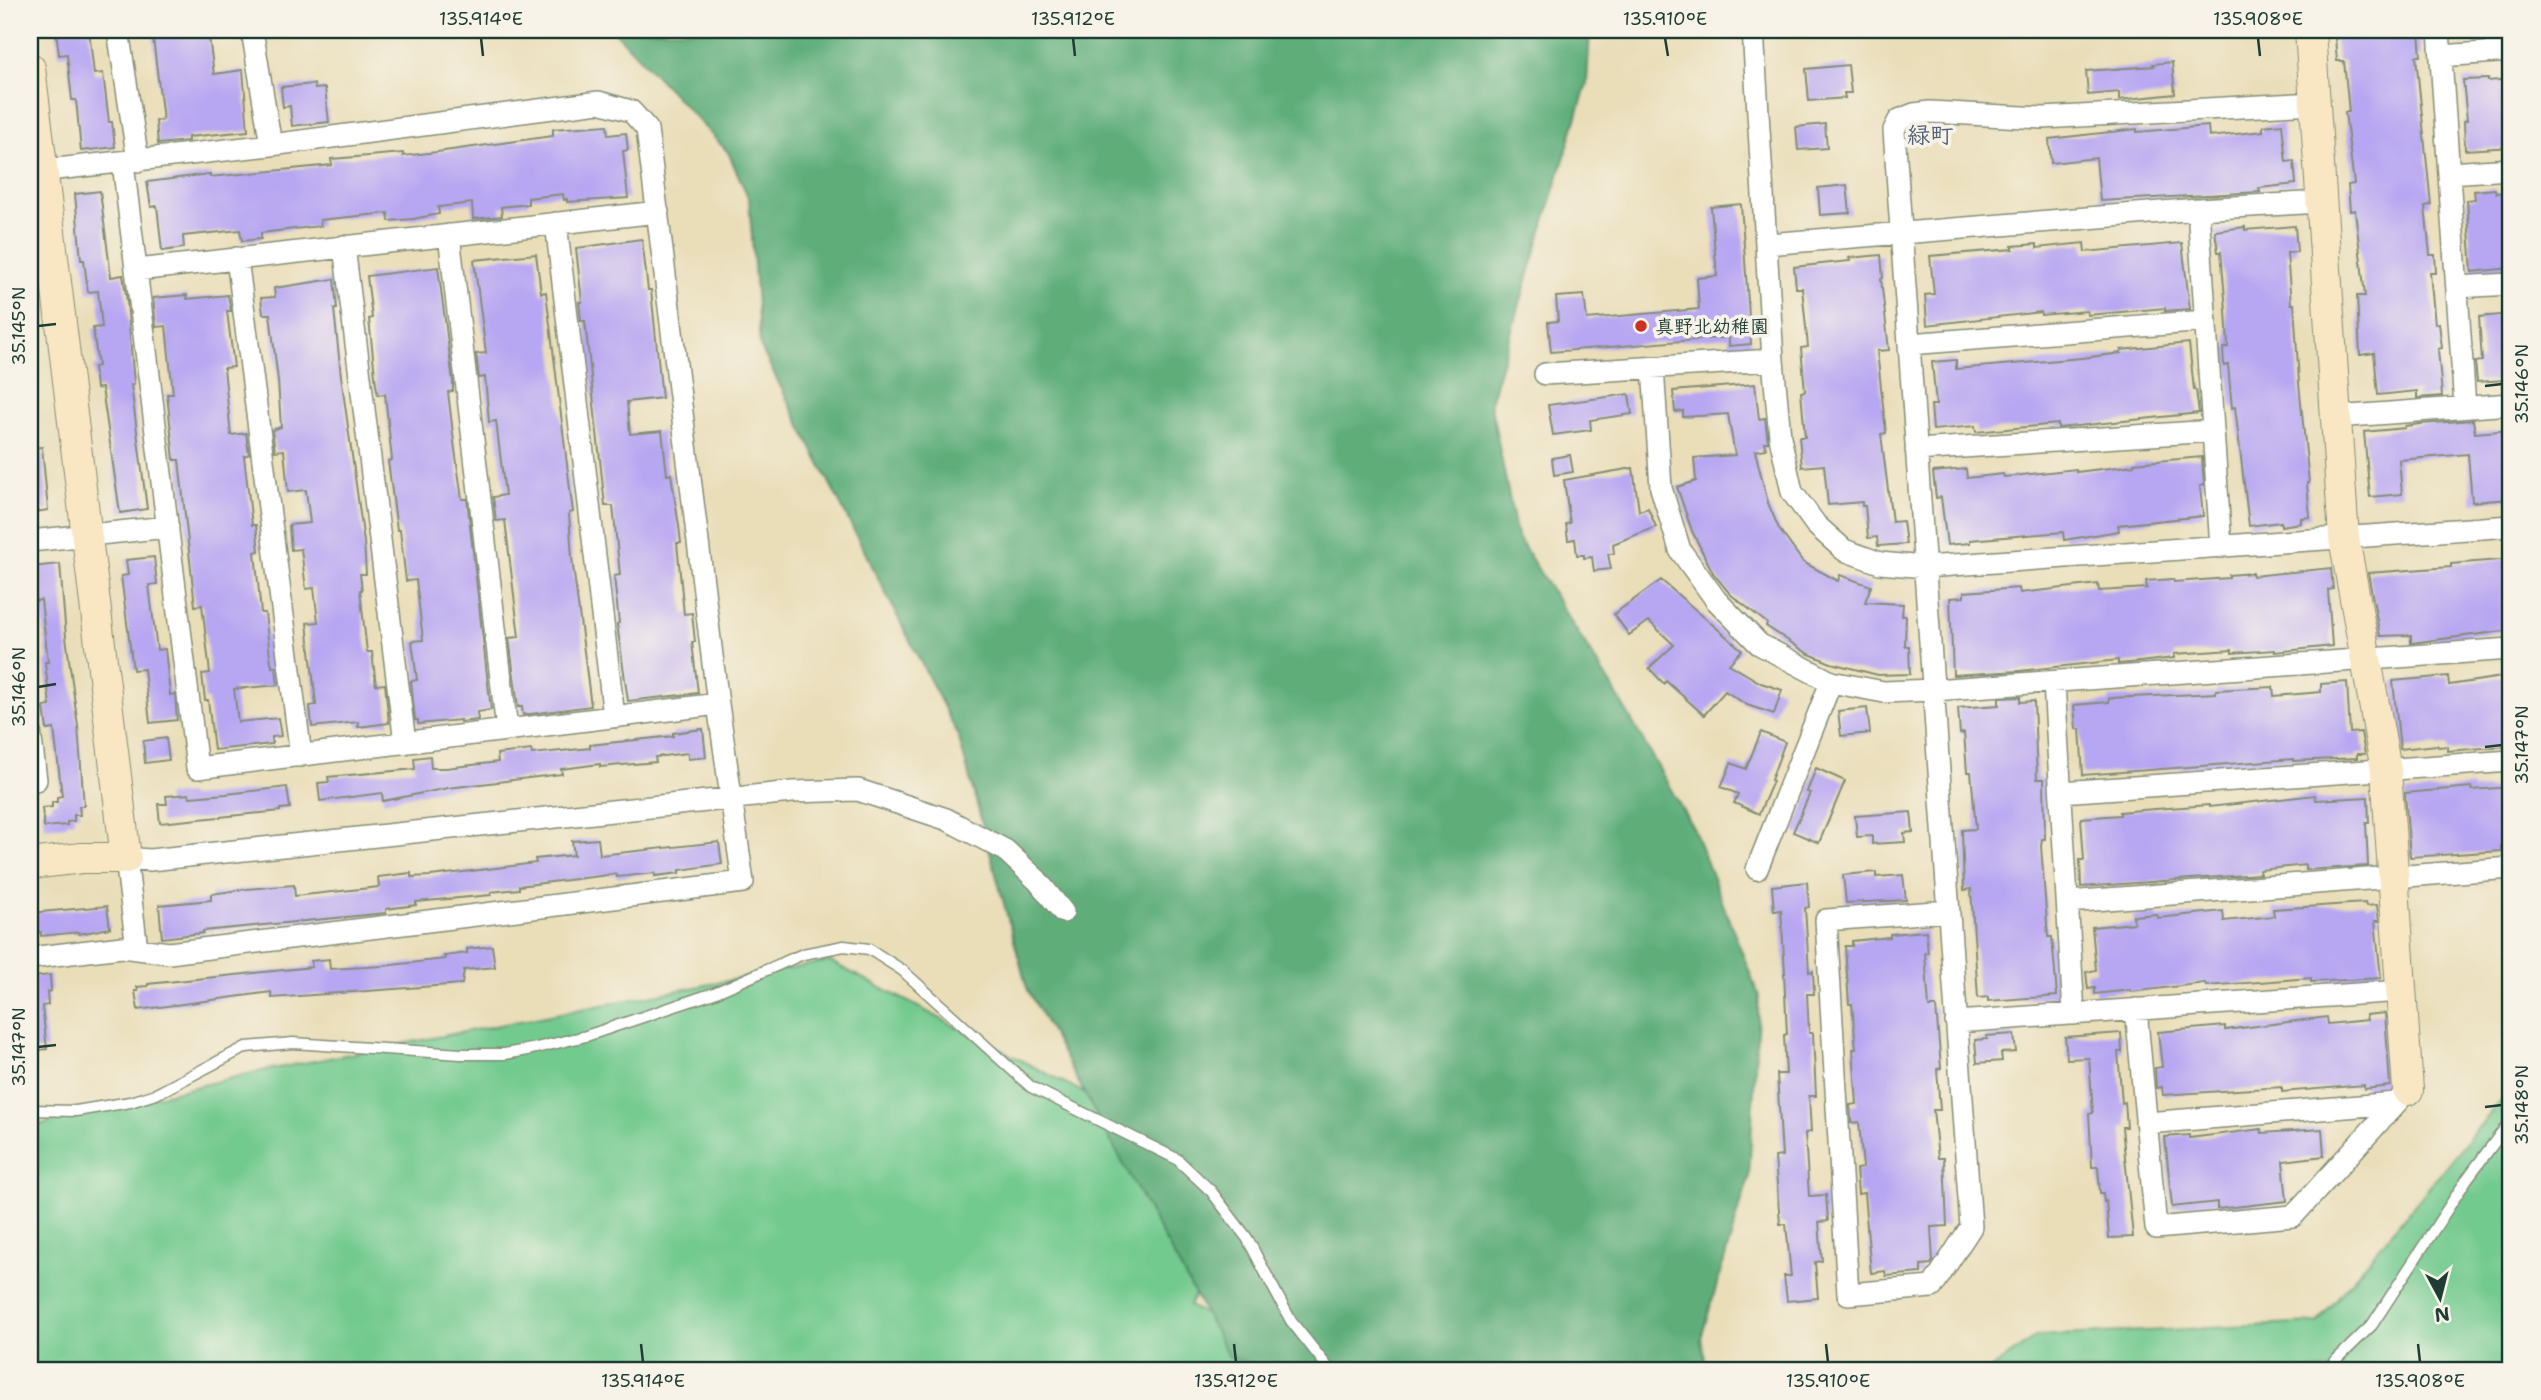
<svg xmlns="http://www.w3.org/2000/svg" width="2541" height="1400" viewBox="0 0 2541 1400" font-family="'Shantell Sans','Klee One',sans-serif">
	<rect width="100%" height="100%" fill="#f7f3e8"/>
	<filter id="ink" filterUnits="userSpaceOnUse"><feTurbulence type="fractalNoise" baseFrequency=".0143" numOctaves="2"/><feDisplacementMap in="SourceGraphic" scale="14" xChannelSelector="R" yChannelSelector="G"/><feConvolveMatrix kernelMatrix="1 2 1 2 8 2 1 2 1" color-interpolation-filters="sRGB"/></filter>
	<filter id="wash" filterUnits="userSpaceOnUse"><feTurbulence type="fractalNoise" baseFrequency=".00686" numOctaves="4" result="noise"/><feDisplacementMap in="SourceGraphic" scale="28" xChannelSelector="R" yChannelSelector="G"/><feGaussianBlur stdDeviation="1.57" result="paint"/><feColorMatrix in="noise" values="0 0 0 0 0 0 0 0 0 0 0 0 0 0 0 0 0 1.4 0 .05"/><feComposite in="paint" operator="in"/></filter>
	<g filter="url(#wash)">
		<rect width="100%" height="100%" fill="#eadeb9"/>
		<path fill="#73ca8f" stroke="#498462" stroke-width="2" d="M829,961L1255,1181L1189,1306L1319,1370H30V1127L252,1073Z
			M2511,1088V1370H1990L2037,1336L2317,1323Z"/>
		<path fill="#5eae7a" stroke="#3e7657" stroke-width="2" d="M613,30H1590L1587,83L1490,402L1517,536L1617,695L1694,830L1759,996L1749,1177L1701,1338L1707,1370H1275L1229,1357L1027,988L958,735L760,346L749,199L728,152Z"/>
		<g id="blocks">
			<path fill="#b7a6f2" d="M56,30H89L94,74L103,73L109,122H112L115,147L81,151L76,100H72L67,54L59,55Z
				M152,30H208L214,74L243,70L248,131L188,137V141L158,144L156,121L163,120Z
				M2419,32L2421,56H2416L2431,205L2425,206L2430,255H2435L2436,273H2430L2435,324L2439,323L2442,348L2438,349L2442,396L2417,398V391L2378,395L2374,353L2360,355L2357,296H2365L2355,210L2350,211L2348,185L2354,184L2345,112H2349L2344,61H2337L2335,38Z
				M2172,62L2175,94L2119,100V92L2088,95L2086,71L2154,66L2153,64Z
				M1848,65L1851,93H1844L1845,98L1809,101L1806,69Z
				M2488,79V81L2511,79V147L2465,150L2464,121L2467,120L2463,80Z
				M314,84L315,89L325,88L329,122L292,126L290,106L283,107L281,87Z
				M1825,124L1827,148L1798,150L1796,127Z
				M2282,124L2286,162L2294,161L2296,184L2259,188L2260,192L2100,201L2096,158L2051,163L2049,139L2137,129V132L2208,126L2209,137L2263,131V126Z
				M607,125L608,135L626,133L628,150L623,151L628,198L567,202V199L564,200L563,194L528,198V204L501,207L502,216L473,219L472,203L438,207L439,214L413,219L389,221L388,213L320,220L321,226L261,233V239L242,241L240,230L183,236L184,248L162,251L157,206L151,207L147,182L210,174V177L332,165L331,159L356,157L403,153V156L437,152L553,136V129Z
				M1847,185L1850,213L1820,215L1818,188Z
				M2495,189L2496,193L2511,192V268L2472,272L2467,200L2475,199L2474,191Z
				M100,191L111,277L123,275L127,301L134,384L131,385L147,509L120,513L102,388L96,389L94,367L98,366L93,328L102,327L98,291L88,292L84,260H81L75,194Z
				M1741,204L1751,344L1729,346V337L1551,352L1548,322L1558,321L1556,297L1584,295L1587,319L1699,309L1697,278L1717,276L1711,207Z
				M2295,226L2297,252L2287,253L2291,304H2294L2299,383L2309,483H2307L2310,517L2301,518V523L2281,526V522L2249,526L2235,407L2232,408L2228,365L2224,366L2223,348L2228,347L2226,310L2221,252H2218L2215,231L2245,227V230Z
				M642,239L648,290H651L662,398L627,402L630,434L662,431L667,475L671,474L679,526L681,543H677L684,614L692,613L695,642H692L698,693L628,701L617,624L619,623L614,576L620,575L613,506H605L585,321H581L579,302H582L576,248Z
				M2084,243L2085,252L2182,243L2190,309L2165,311V308L2088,315L2087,311L2041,315V312L1927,325L1925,295L1934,294L1930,256L2013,249L2012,246L2037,244V248Z
				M536,254L541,293L546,292L570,489L573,512L569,513L572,558L591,706L523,715L522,707H518L509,638L519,637L505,520L496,521L493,497L505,495L496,421L489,422L485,377L479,378L476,354L486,353L474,260Z
				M1881,255L1883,278L1881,279L1889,350L1877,351L1886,433L1881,434L1892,522L1903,521L1906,544L1878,546L1877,537L1868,538L1865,506H1862V502L1828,505L1824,465L1802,467L1799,437H1805L1801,392L1805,391L1801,348L1808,347L1802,288H1796L1794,267L1850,261L1849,258Z
				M438,267L453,381V391L448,392L454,442L462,499H467L491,710L477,712L478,720L460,722V720L418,724V720H415L411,681L417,680L412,641L423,640L416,580L406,581L400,530H397L388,461L392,460L385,394L378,395L376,385L369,319L372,318L367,276Z
				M334,279L337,309H334L341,376L364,542L366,574H360L362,590H360L367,652H372L376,685L385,684L389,723L358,727V722L312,727L310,706L316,705L307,623L318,622L314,588L306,589L301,549L291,550L289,525L310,523L306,490L288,492L284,450L275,451L272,430L281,427L278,381L270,314H263L261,298L275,297L274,288Z
				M187,295V299L228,295L231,311H227L234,367L224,368L231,435L246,433L249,454L244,456L252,525H256L259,551L255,552L261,613H265L270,656L272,667H276L278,685L234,689L238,722L278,718L281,736L272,737V744L214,750L208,700H205L202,674L210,673L202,605L195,606L179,460H174L167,394H173L166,326L156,327L153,298Z
				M2511,314V377H2505V380L2477,382L2475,362L2482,361L2479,317Z
				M2189,343L2194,390H2196L2199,413L2058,428V424L1976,432L1975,426L1933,430L1931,405H1936L1932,362L1956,360V369L2082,358L2121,353V350Z
				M1755,384L1759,419L1765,418L1768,442H1764L1766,449L1755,451L1768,503L1779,529L1803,562L1838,581L1840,575L1871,586L1865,602L1903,604L1902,616H1906L1905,646H1909L1910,674L1878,675L1831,663L1807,653L1766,626L1767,623L1730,594L1713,573L1692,531L1677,487L1696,481L1694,458L1735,455L1728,414L1683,417V411L1675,412L1673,391Z
				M1629,394L1632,414L1590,420L1591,430L1553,435L1548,405Z
				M2473,420L2475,433L2511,430V452H2506L2511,499L2472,502L2468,454L2399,460L2402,494L2370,497L2364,432L2405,428V426L2420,424Z
				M42,447L48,510L30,513V448Z
				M1570,455L1573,472L1554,475L1552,458Z
				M2202,457L2204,485L2200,486L2203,516L2118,525L2119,531L2064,540L2063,532L1970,540V543L1947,545L1941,497L1936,498L1933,472L1966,469L1967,478L2003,474L2004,477L2076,469V472L2134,465V463Z
				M1633,468L1639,511L1648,508L1656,527L1613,544L1614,554H1608L1611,569L1594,571L1592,557L1584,558V555H1577L1575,539L1568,540L1566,524L1570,523L1564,480Z
				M154,557L157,584L149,585L157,650L165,649L170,695L175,694L177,720L150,723L144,669L133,670L121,576L128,575L126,560Z
				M2511,559V630L2411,643V635L2380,636L2368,573L2451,567V564Z
				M60,564L66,637L78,726L84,806H79L80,815H74V821L67,822V825L44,827L42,808L52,807V802H57V797L62,796L54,729L47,730L44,707L50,706L45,662H48L41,600L35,601L31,567Z
				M2331,568L2333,589L2328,590L2332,646L2275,652V650L2232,653V650L2174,654V658L2139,662L2118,664V660L2019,671L1953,675L1950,598L1964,597V592L2019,588L2020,593L2098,584L2099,591L2147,588L2146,581L2173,579L2174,582L2229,578V575L2252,573L2253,576Z
				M1661,580L1742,650L1729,664L1761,683L1782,690L1774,714L1747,705L1725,691L1704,715L1666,681L1664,684L1649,668L1674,645L1649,621L1629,635L1614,614Z
				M2448,676L2449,685L2502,677L2508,746L2448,751V746L2438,747L2437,745L2400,749L2393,681Z
				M2347,682L2350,733L2361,732L2365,754H2357V758L2293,761V759L2083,775L2080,729H2076L2074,705L2109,702V698L2197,694L2216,693V690L2273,687L2274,696L2321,692V684Z
				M2020,697V702L2034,701L2037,779H2044L2045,839H2042L2041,846L2048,937H2052L2057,996L1988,1001V997L1978,998L1971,889L1964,890L1962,830L1976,829L1971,772H1967L1964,733L1960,734L1958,708L1999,705V698Z
				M1867,708L1870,733L1841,736L1838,711Z
				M703,729L706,757L688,759V753L655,757L656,762L600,767V764L561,769L562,774L448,788L383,801L382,793L320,801L318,783L329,782L328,777L415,769L414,758L430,756L431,768H446L498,762L497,754L531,750L532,754L590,748V745L673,736V733Z
				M1761,732L1785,742L1771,780L1773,781L1759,814L1734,803L1738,794L1721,787L1731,763L1746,769Z
				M166,738L169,760L145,763L143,741Z
				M1816,768L1845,781L1819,843L1793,832L1810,793L1807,792Z
				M287,787L290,808L280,809V811L160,823L158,804H167L166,796L189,794L190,797L226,794Z
				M2471,787L2472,790L2511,787V806L2506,807L2509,843L2501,844V851L2410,857L2405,793Z
				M2315,795L2316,800L2368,797L2369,823H2366L2368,866L2306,870L2305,865L2259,870L2260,874L2081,887L2080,860H2084L2081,818L2120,815V812L2142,810L2209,805V807Z
				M1911,812L1913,832L1904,833L1905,842L1872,844V836L1857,837L1855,816Z
				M598,839L600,855L719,842L722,864L680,870V873L655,876V873L617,877L616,874L519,886V889L491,892V895L416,902V905L386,909V913L203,931V933L162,938L159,905L211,900V894L247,889L294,885L295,896L379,887L378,877L411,873V877L431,876L536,863L535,859L574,855L572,841Z
				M1876,872V877L1903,875L1906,900L1846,903L1843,875Z
				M1807,882L1809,907L1805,908L1807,938L1809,972L1813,971L1814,994H1807L1809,1033H1813L1816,1096H1809L1811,1132L1805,1133L1809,1196L1826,1195L1828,1221L1819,1222L1822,1261L1815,1262L1818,1298L1787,1301L1784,1276H1791L1786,1224H1780L1775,1157L1782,1156L1777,1074H1786L1784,1035L1787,1034L1784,973H1785L1781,910L1774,911L1772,886Z
				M2365,903L2366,906L2377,905L2379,921H2375L2381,978L2311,982V978L2206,986L2205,983L2131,992L2130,990L2095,994V988L2088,989L2086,972L2096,970L2092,927L2134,923L2133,916L2157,914L2158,918L2223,911L2224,921L2274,916L2273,909Z
				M107,906L110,928L79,934V932L41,936V932L30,933V913Z
				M1926,931L1928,953H1925L1929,1007H1936L1941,1068L1937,1069L1940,1110H1933L1938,1158H1944L1947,1226L1931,1227L1933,1261L1931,1264L1921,1265V1273L1886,1276L1885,1271L1871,1273L1864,1193L1858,1194L1856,1169L1863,1168L1859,1122L1851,1123V1118L1850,1105L1857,1104L1853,1049H1856L1852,1004H1849L1845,946H1852V941L1890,937V934Z
				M492,946L495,967L464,970L462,984L272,998L271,992L138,1010L135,991H138L137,987L148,986V984L312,967L311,961L329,959L330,969L383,966L445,959L444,956L467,953V949Z
				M50,975L51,991L47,992L48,1005L42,1006L47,1049L30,1051V989H34L33,977Z
				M2385,1013L2390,1086L2364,1089V1085L2282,1092V1087L2163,1095L2162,1087L2156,1088L2155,1068L2162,1067L2158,1032L2225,1026V1030L2327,1017L2328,1024L2367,1020L2366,1015Z
				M2121,1033L2122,1052H2118L2122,1103L2125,1102L2127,1127H2122L2133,1237L2109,1238L2106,1201L2104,1202L2103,1193H2100L2098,1167H2092L2089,1114L2093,1113L2089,1058L2067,1059L2065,1037Z
				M2014,1034L2016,1052L2001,1053L2002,1061L1977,1063L1975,1040L1987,1039L1986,1036Z
				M2261,1129L2262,1133L2322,1129L2324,1156L2283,1161L2287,1201L2217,1209V1202L2172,1207L2165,1137L2189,1135V1138Z"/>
		</g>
	</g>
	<g filter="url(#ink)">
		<use href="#blocks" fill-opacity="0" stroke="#848e76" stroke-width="2"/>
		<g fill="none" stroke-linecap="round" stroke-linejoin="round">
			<g stroke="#848e76" stroke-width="13">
				<path id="lane" d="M30,1110L76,1111L130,1102L156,1094L246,1047L293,1043L461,1054H505L532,1049L586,1036L714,993L803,954L844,946L869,949L902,970L1031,1087L1177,1159L1211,1191L1247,1238L1291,1321L1330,1370
					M2326,1370L2372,1325L2467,1179L2511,1120"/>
			</g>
			<g stroke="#848e76" stroke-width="24">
				<path id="street" d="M118,30L138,161
					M252,30L271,145
					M1753,30L1773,360L1780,437L1792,492L1816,525L1844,550L1880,563L1925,567L2511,526
					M2439,30L2465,407
					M2441,56L2511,51
					M123,163L197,768L718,704
					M30,172L271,145L599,102L631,111L647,129L718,704L743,882L169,953L122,947L30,958
					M2449,173L2511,169
					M2198,209L2221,547
					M556,223L614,717
					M449,235L507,730
					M1767,244L2198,209L2321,202
					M344,246L405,743
					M237,258L301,756
					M137,270L658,212
					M2457,287L2511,284
					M1909,344L2206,321
					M1653,367L1661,488L1680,550L1716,600L1759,644L1831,682L1884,692L1933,690L2511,649
					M1545,374L1773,360
					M2336,417L2511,404
					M1916,450L2213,431
					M30,541L168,527
					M2054,683L2074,1014
					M30,731L36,780L30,781
					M2061,792L2511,761
					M1757,869L1831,682
					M2068,902L2511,868
					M1949,911L1826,920L1848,1294L1932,1287L1971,1227L1894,130L1899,120L1914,114L1930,112L2043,118L2315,103
					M137,949L126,858L150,860L792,792L858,790L946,819L1005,850L1037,880L1063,912
					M2136,1009L2156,1228L2293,1216L2408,1090
					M1956,1022L2401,991
					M2146,1123L2396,1103"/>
			</g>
			<g stroke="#848e76" stroke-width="32">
				<path id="secondary" d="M2310,30L2344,538L2386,770L2408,1090
					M30,68L126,858H82L30,864"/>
			</g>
			<use href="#lane" stroke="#fff" stroke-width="10"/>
			<use href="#street" stroke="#fff" stroke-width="21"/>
			<use href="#secondary" stroke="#f9e7c3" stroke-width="30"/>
		</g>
	</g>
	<path fill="none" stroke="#1f3d34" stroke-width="2.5" d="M481,38L483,56M1073,38L1075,56M1665,38L1668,56M2258,38L2260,56M38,326L56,324M2485,386L2502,384M38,687L56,684M2485,747L2502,745M38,1047L56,1045M2485,1107L2502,1105M641,1344L643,1362M1234,1344L1236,1362M1826,1344L1828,1362M2418,1344L2420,1362"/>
	<circle fill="#c8321e" stroke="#f7f3e8" stroke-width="2.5" cx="1641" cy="326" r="7"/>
	<g text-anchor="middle" stroke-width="7" stroke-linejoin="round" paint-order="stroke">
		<g font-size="19" font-weight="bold" fill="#1f3d34" stroke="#f7f3e8" text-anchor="start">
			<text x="1655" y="333">真野北幼稚園</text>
		</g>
		<g font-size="23" font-weight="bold" fill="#546276" stroke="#f7f3e8">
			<text x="1930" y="143">緑町</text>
		</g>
	</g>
	<rect width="2541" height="1400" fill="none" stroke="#f7f3e8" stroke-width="77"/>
	<g transform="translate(2440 1298) rotate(173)" stroke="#f7f3e8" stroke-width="5" paint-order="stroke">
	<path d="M0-5L12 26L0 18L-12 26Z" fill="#1f3d34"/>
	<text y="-10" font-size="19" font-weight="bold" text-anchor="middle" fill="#1f3d34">N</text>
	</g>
	<rect x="38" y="38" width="2464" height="1324" fill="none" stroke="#1f3d34" stroke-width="2.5"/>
	<g font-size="18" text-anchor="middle" fill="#1f3d34">
		<text x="481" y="25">135.914°E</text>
		<text x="1073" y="25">135.912°E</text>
		<text x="1665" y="25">135.910°E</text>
		<text x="2258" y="25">135.908°E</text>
		<text transform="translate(19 326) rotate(-90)" y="6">35.145°N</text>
		<text transform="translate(2522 384) rotate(-90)" y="6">35.146°N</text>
		<text transform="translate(19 687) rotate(-90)" y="6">35.146°N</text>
		<text transform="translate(2522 745) rotate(-90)" y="6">35.147°N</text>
		<text transform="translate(19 1047) rotate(-90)" y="6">35.147°N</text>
		<text transform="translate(2522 1105) rotate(-90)" y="6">35.148°N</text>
		<text x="643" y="1387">135.914°E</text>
		<text x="1236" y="1387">135.912°E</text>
		<text x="1828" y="1387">135.910°E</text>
		<text x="2420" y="1387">135.908°E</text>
	</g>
</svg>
